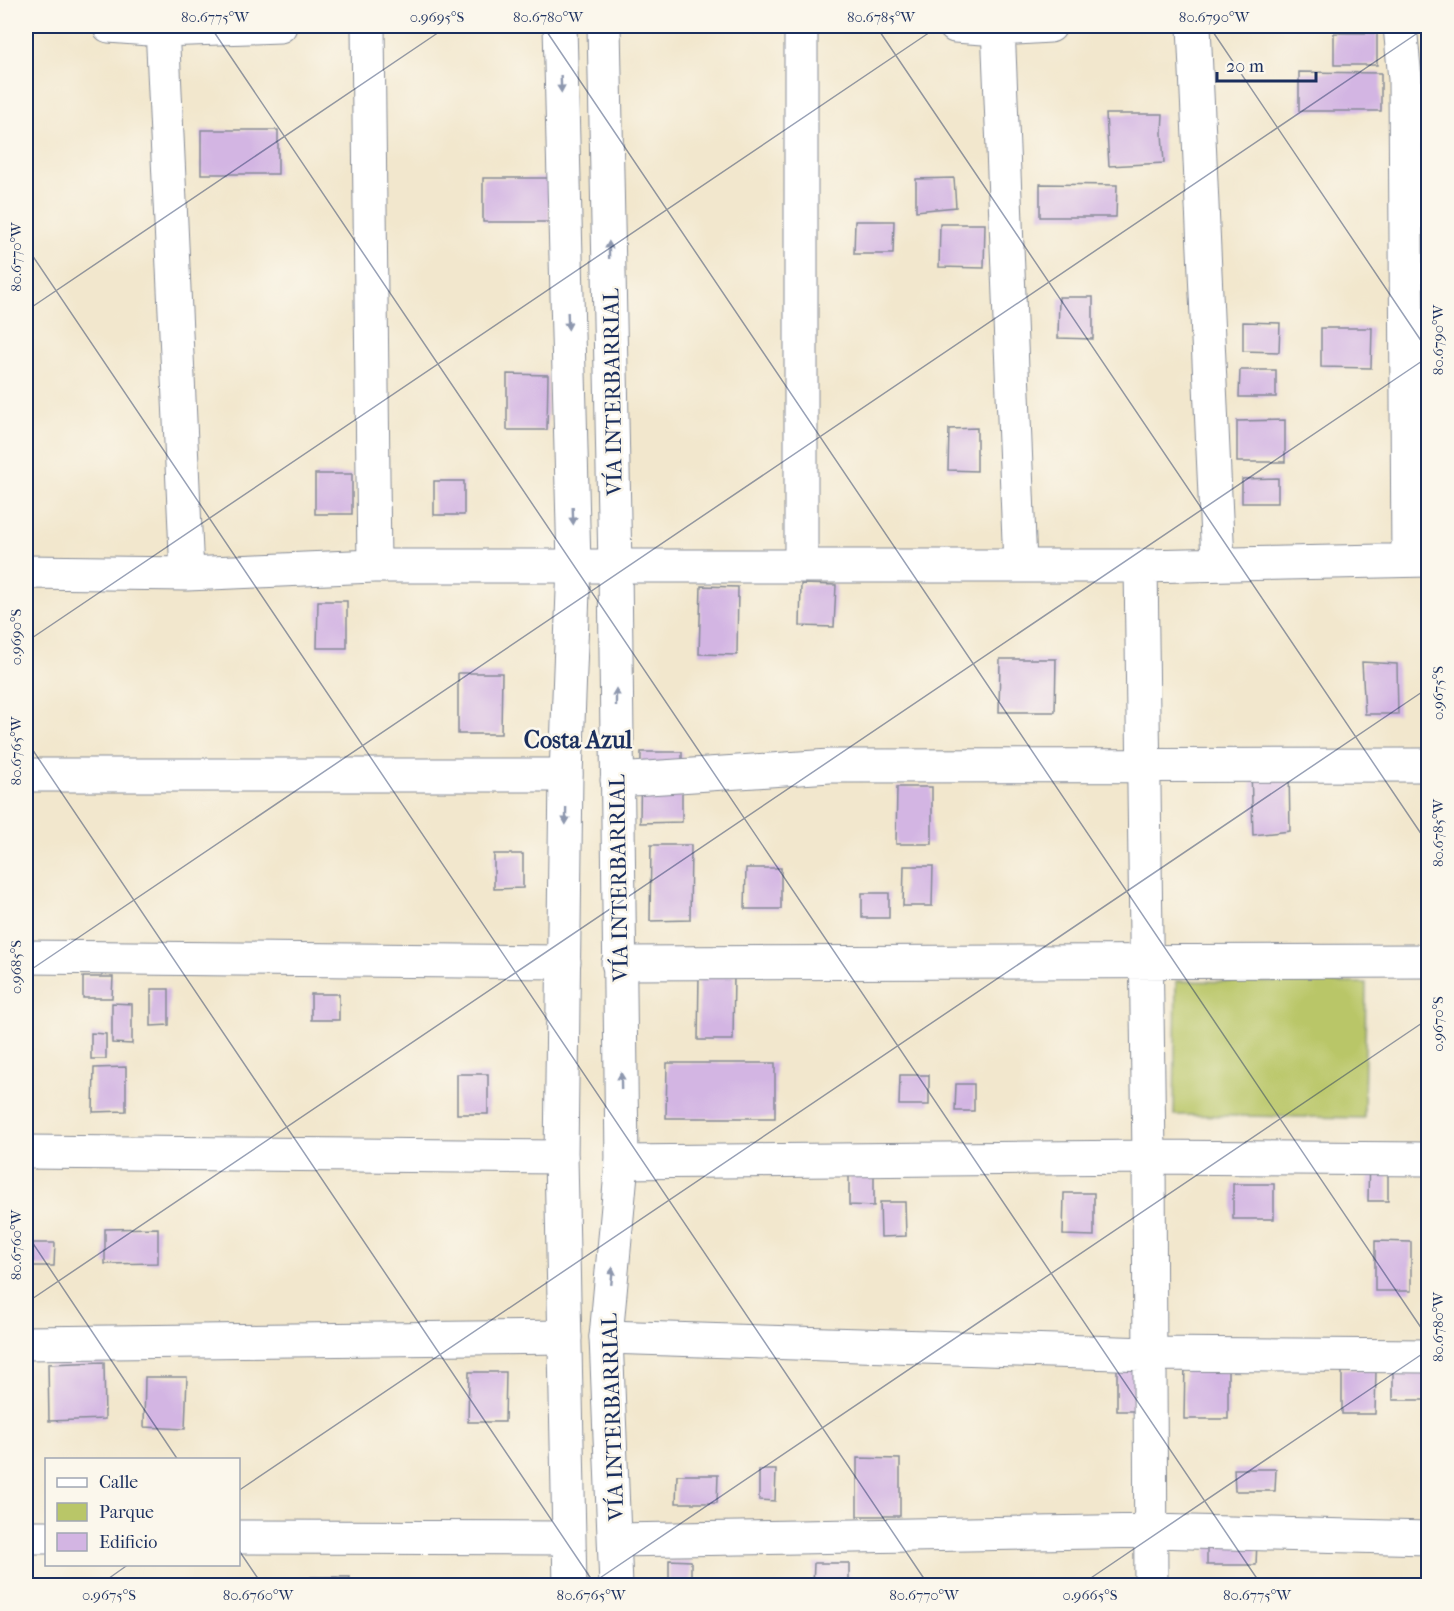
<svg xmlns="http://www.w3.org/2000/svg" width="1454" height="1611" viewBox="0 0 1454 1611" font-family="'IM FELL French Canon',serif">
	<rect width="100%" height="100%" fill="#fbf7ec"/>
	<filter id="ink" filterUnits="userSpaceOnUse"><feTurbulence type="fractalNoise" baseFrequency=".0167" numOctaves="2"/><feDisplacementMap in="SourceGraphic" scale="12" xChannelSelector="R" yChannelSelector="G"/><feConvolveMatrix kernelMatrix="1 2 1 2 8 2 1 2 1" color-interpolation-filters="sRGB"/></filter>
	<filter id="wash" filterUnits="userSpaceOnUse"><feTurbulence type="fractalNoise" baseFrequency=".008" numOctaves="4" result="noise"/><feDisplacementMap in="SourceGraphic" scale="24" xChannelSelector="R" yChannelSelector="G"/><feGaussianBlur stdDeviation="1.35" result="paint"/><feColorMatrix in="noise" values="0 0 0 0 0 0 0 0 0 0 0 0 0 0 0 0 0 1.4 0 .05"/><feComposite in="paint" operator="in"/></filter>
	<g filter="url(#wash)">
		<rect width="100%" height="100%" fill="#f2e7cd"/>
		<path fill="#b9c668" stroke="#6a7a63" stroke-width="1.5" d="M1176,981L1366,983L1364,1118L1174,1115Z"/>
		<g id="blocks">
			<path fill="#d3b5e3" d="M1334,33H1377V65H1334Z
				M1299,72L1381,73V111H1299Z
				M1106,114H1163L1162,133L1164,163L1109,166Z
				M201,130H278V174H201Z
				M483,178H550L549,222H483Z
				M954,178L956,207L916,211V179Z
				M1040,184L1117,185L1116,217H1040Z
				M855,221H894L893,254H854Z
				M940,224H985L984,268L939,267Z
				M1059,297H1093V339L1058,338Z
				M1243,322L1280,323L1279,352L1243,351Z
				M1321,328H1372L1371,368L1321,367Z
				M1240,370H1276V397H1239Z
				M507,374L548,375L547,430H507Z
				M1285,420V462H1237V421Z
				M977,428V471L948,470L949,429Z
				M315,474H352V514H315Z
				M1278,478V503H1242V479Z
				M434,481H464V515H434Z
				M801,584L836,585L834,627L800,626Z
				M701,586L738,587L737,655L699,654Z
				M318,601H347V648H317Z
				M1000,659H1056L1055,712H999Z
				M1362,662L1397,664L1398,714H1365Z
				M458,673H502L501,734H458Z
				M641,752H682V822L640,823Z
				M1289,767L1290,831L1253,835L1251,769Z
				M897,787H932V844H896Z
				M651,845H691L690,920L650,921Z
				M494,854H523V888L494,889Z
				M904,866H933L932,906H903Z
				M746,868H781V909H745Z
				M862,893H889V918H862Z
				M699,975H734L733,1040H698Z
				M83,977H113L112,998H83Z
				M151,989H169V1025L151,1026Z
				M311,994H339V1020H311Z
				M112,1003L132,1004V1044L112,1043Z
				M91,1033L106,1034V1059H91Z
				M667,1063H775V1118H666Z
				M126,1067V1111L93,1112L94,1068Z
				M457,1074H488V1114H457Z
				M900,1075H929V1105H899Z
				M956,1084H974V1111H955Z
				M1369,1153H1388V1201H1368Z
				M849,1156H874V1206L849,1205Z
				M1233,1184H1274V1219H1233Z
				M1064,1193H1094V1236L1063,1235Z
				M880,1202H905L906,1236L881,1237Z
				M158,1228V1263L105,1264V1229Z
				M1375,1241L1411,1242V1291H1375Z
				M33,1243H55L54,1266H33Z
				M1185,1361H1228V1419H1184Z
				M104,1362L105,1419L49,1421L48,1364Z
				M1117,1364H1146L1145,1411H1117Z
				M1393,1365H1427V1400H1393Z
				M1342,1369L1376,1370L1375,1414H1342Z
				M469,1372H506L505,1422H468Z
				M145,1377H187L185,1429L144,1427Z
				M857,1458L900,1459V1516H857Z
				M1234,1469H1276L1275,1491H1235Z
				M759,1470H776L775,1501L759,1500Z
				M677,1475H718L717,1503H676Z
				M1207,1541H1257L1256,1565H1207Z
				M669,1560L691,1561V1586H669Z
				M814,1563H849V1586H813Z
				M311,1577H350L349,1586H311Z"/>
		</g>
	</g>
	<g filter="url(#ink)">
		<use href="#blocks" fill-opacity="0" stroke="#868b96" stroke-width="1.5"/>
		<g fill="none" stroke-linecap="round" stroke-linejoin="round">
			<g stroke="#868b96" stroke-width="35">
				<path id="street" d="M109,26L162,30L280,26
					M162,26L187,574
					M368,26L374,566
					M955,26L998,29L1050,26
					M998,26L1020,565
					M1194,26L1218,562
					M1400,26L1405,79L1408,560
					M801,566V26
					M1141,566L1149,1157L1151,1586
					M26,572L187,574L374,566H1141L1428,560
					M26,775H566
					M617,780L830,766L1428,765
					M26,957L564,962
					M618,963L1428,961
					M26,1152L561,1157
					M622,1162L1149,1157L1428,1159
					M606,1337L1149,1354L1428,1356
					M26,1343L565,1337
					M26,1537H46
					M238,1537L568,1538
					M615,1540L1151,1531L1428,1538"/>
			</g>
			<g stroke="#868b96" stroke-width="35">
				<path id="secondary" d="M560,26L574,565L566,775L561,1157L570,1586
					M604,26L615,567L622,1162L606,1337L616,1586"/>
			</g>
			<use href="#street" stroke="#fff" stroke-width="33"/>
			<use href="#secondary" stroke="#fff" stroke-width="33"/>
		</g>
		<defs><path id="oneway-solid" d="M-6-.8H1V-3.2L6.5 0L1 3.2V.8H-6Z" transform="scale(1.5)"/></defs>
		<g fill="#8d97ae">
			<use href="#oneway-solid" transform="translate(561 84) rotate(88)"/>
			<use href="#oneway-solid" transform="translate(609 250) rotate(-91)"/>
			<use href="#oneway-solid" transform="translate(568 321) rotate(88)"/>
			<use href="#oneway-solid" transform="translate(573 516) rotate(88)"/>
			<use href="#oneway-solid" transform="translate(616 697) rotate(-90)"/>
			<use href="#oneway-solid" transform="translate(566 816) rotate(91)"/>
			<use href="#oneway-solid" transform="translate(621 1081) rotate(-91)"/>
			<use href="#oneway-solid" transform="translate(612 1276) rotate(-85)"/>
		</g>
	</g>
	<path fill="none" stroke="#1b2f5e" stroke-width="1.5" stroke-opacity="0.45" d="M210,26L1262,1586M543,26L1428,1338M876,26L1428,844M1209,26L1428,351M26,246L929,1586M26,311L448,26M26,642L939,26M26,740L596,1586M26,973L1428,26M26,1233L178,1460M26,1303L1428,357M238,1491L1428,688M238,1549L263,1586M98,1586L129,1564M588,1586L1428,1019M1079,1586L1428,1350"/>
	<g text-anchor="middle" stroke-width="5" stroke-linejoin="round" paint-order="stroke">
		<g font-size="22" fill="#1b2f5e" stroke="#fbf7ec">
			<text transform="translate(612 392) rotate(-91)" y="8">VÍA INTERBARRIAL</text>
			<text transform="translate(618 878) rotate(-91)" y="8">VÍA INTERBARRIAL</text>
			<text transform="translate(612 1417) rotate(-92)" y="8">VÍA INTERBARRIAL</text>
		</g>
		<g font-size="24" font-weight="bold" fill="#1b2f5e" stroke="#fbf7ec">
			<text x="578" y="748">Costa Azul</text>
		</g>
	</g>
	<rect width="1454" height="1611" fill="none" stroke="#fbf7ec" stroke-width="66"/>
	<rect x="45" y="1458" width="195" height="108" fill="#fbf7ec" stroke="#a1a7b3" stroke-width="1.5"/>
	<rect x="57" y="1478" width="30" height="9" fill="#ffffff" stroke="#a1a7b3" stroke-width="1.5"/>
	<text x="99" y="1488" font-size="18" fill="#1b2f5e">Calle</text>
	<rect x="57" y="1503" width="30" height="18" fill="#b9c668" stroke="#a1a7b3" stroke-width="1.5"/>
	<text x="99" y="1518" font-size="18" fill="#1b2f5e">Parque</text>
	<rect x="57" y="1533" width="30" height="18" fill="#d3b5e3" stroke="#a1a7b3" stroke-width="1.5"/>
	<text x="99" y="1548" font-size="18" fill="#1b2f5e">Edificio</text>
	<path d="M1217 72v9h99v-9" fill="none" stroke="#1b2f5e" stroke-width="3"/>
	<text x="1226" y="72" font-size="18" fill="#1b2f5e" stroke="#fbf7ec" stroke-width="4.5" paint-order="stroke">20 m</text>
	<rect x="33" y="33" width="1388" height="1545" fill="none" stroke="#1b2f5e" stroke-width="2"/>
	<g font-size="15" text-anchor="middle" fill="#1b2f5e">
		<text x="215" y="22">80.6775°W</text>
		<text x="437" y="22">0.9695°S</text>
		<text x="548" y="22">80.6780°W</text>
		<text x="881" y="22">80.6785°W</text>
		<text x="1214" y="22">80.6790°W</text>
		<text transform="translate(16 257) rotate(-90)" y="5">80.6770°W</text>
		<text transform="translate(1438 340) rotate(-90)" y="5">80.6790°W</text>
		<text transform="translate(16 637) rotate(-90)" y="5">0.9690°S</text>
		<text transform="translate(1438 693) rotate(-90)" y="5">0.9675°S</text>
		<text transform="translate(16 751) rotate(-90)" y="5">80.6765°W</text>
		<text transform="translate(1438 833) rotate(-90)" y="5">80.6785°W</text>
		<text transform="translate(16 967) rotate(-90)" y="5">0.9685°S</text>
		<text transform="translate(1438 1024) rotate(-90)" y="5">0.9670°S</text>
		<text transform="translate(16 1245) rotate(-90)" y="5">80.6760°W</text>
		<text transform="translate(1438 1327) rotate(-90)" y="5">80.6780°W</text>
		<text x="109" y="1600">0.9675°S</text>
		<text x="258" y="1600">80.6760°W</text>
		<text x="591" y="1600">80.6765°W</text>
		<text x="924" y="1600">80.6770°W</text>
		<text x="1090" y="1600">0.9665°S</text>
		<text x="1257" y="1600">80.6775°W</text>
	</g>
</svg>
